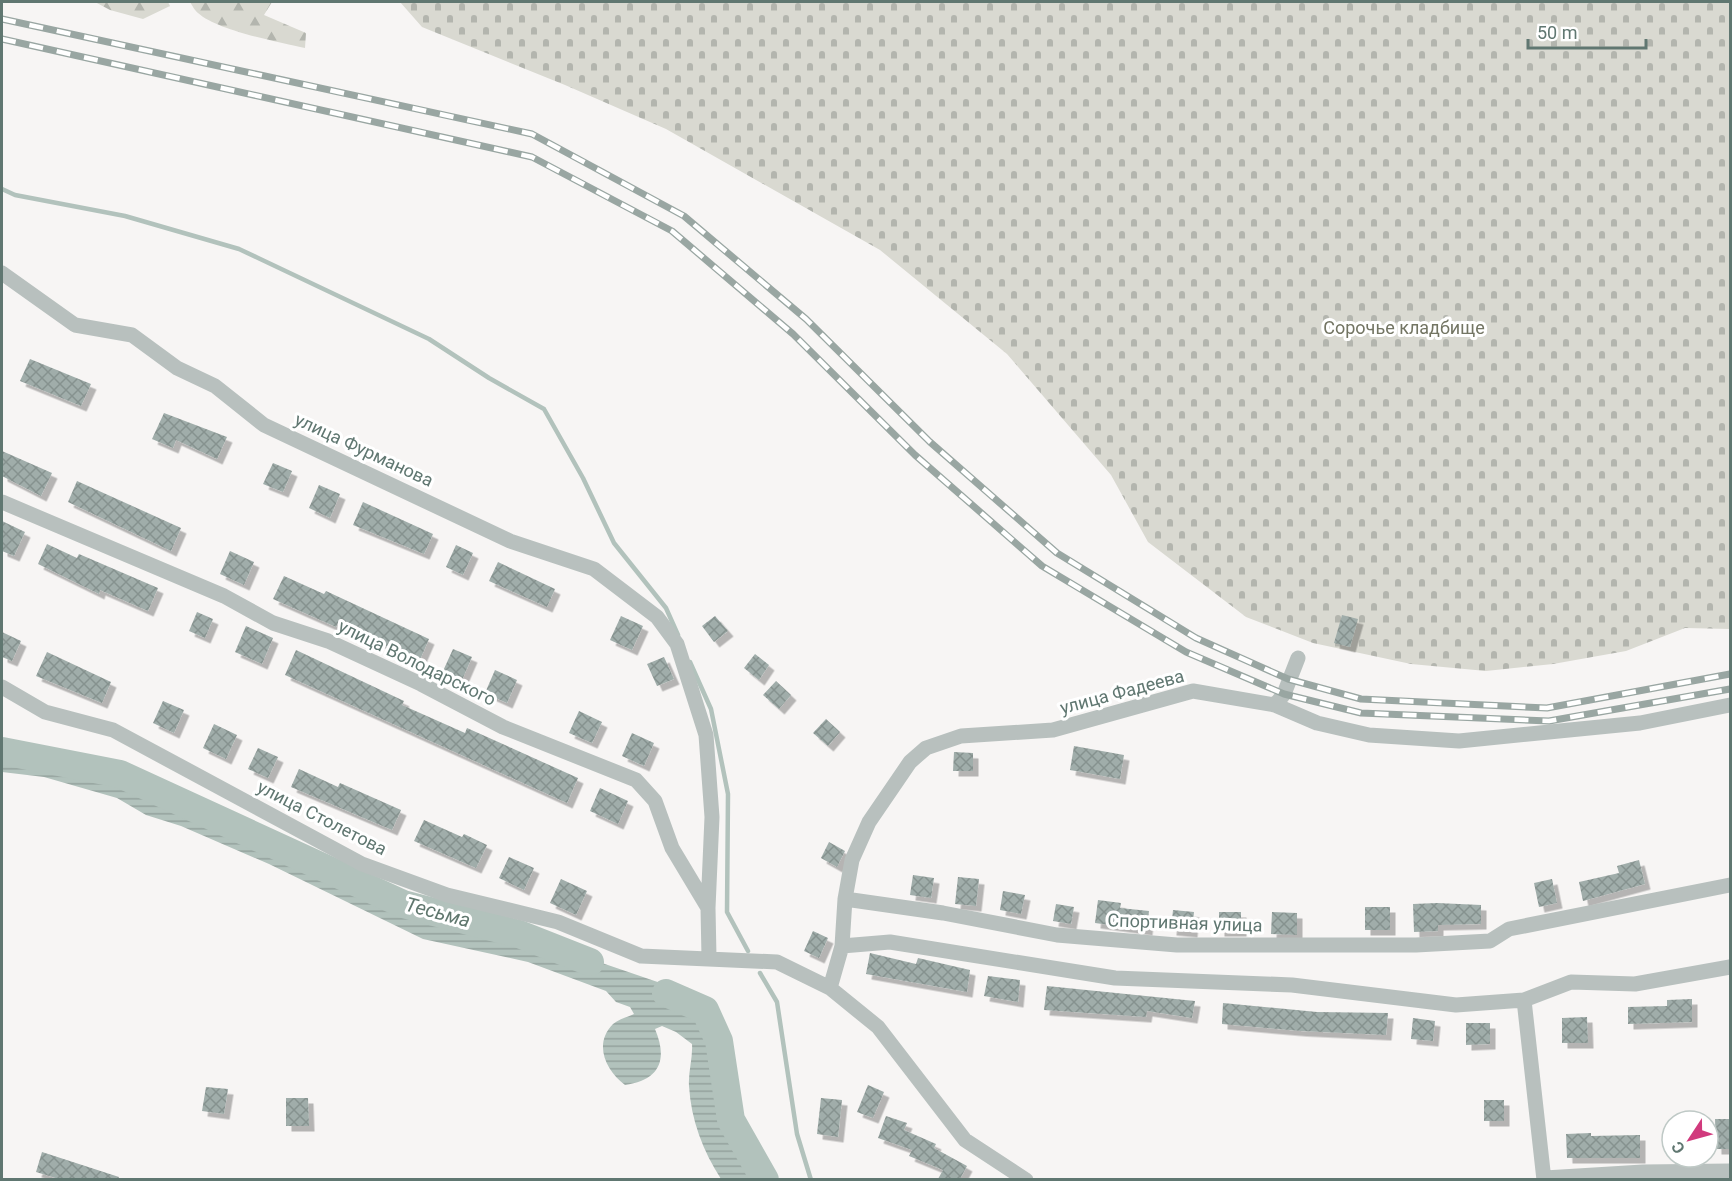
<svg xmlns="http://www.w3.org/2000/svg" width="1732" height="1181" viewBox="0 0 1732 1181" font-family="Roboto,sans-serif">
	<defs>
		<pattern id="forest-firs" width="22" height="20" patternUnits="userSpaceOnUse" patternTransform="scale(1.5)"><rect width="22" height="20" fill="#d9d9d1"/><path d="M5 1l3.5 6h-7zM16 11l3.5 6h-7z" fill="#b3b5ae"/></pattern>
		<pattern id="cemetery-stones" width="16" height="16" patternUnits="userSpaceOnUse" patternTransform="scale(1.5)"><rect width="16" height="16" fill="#d9d9d1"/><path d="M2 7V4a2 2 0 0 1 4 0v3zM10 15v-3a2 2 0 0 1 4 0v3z" fill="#b3b5ae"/></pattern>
		<pattern id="water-rules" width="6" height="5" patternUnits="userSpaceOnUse" patternTransform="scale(1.5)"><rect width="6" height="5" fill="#b2c2bc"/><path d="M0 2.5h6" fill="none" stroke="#94a29d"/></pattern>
		<pattern id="building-cross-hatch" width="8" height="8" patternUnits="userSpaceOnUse" patternTransform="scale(1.5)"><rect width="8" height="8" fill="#a0adaa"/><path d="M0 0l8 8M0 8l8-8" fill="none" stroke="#86928f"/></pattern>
		<filter id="shadow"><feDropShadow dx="5.5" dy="5.5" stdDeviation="0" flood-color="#0004"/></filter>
	</defs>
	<rect width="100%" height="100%" fill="#f7f5f4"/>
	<path fill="url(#forest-firs)" d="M95,2H168L170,6L143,19L110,10Z
		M190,2H272L264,15L306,33L305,48C279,42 218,31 198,13C195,11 192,5 190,2Z"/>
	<path fill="url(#cemetery-stones)" d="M400,2H1730V629L1685,628L1626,651L1553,664L1486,671L1411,664L1313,643L1246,617L1148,542L1111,475L1007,354L880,250L666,129L565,85L422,27Z"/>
	<path fill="url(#water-rules)" d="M2,754L62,763L99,773L108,770L135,779L405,907L564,950L681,990L698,1004L713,1034V1082L722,1123L755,1179H721C703,1151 691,1120 689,1086C688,1072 693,1058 692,1044L676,1032L662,1026L655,1029C668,1060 660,1080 625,1085C606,1071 593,1044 613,1024C619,1019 628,1017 634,1014L630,1007L616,1002L606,991L528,962L423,939L269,864L181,826L146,815L117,798L44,777L2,772Z"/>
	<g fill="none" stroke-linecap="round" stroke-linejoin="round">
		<path stroke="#b2c2bc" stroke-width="4.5" d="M2,189L15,195L125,216L239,249L429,339L489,378L544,409L583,478L614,543L666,608L678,635
			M690,662L711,709L728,794L727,912L748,951
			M760,973L777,1002L797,1134L811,1180"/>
		<path stroke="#b2c2bc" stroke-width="28" d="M2,751L120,774L403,904L519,934L590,962
			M666,993L705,1010L719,1041L731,1120L765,1180"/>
	</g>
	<path fill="url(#building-cross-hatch)" filter="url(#shadow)" d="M30,359L91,384L81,406L20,381Z
		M164,413L227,437L217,459L176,440L173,448L152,439Z
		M2,451L52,473L41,496L2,476Z
		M273,463L292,471L283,492L263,484Z
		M77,481L181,528L171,551L68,502Z
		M319,485L340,494L330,518L309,508Z
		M363,502L433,534L424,554L353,525Z
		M2,521L25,532L14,556L2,551Z
		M47,544L77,558L79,554L158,588L148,611L100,590L99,594L38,564Z
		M456,545L473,553L463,575L446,567Z
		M230,551L254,562L244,585L220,574Z
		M498,562L555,589L547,607L489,581Z
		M284,576L324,594L326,591L429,639L419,662L338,623L336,627L273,599Z
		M197,612L213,619L205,638L189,631Z
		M1342,615L1358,619L1350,647L1334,643Z
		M621,616L643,626L632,650L610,640Z
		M715,616L728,631L714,642L702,626Z
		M246,626L273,638L262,664L235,652Z
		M2,632L21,641L12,661L2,657Z
		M453,649L472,657L462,680L443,671Z
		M296,650L404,701L402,705L465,733L467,728L578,778L567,803L285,675Z
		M47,652L111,682L102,703L36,676Z
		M755,654L769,665L759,680L744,668Z
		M664,657L674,679L657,686L647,664Z
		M495,670L517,680L507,703L485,693Z
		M776,681L791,695L779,709L763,695Z
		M163,701L184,710L174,733L153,723Z
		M579,711L602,722L592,743L569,733Z
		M826,719L840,732L828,746L813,733Z
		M214,724L237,735L226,759L203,748Z
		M632,733L654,743L644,766L622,756Z
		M1074,746L1124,755L1120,779L1070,770Z
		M258,748L278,757L268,778L248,769Z
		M954,752L973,753V771H953Z
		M299,769L338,787L340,783L401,810L392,830L291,787Z
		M600,788L628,801L618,824L590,811Z
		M424,820L462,837L464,834L487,845L476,868L414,841Z
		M829,842L845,851L837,867L821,858Z
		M509,857L534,868L524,890L499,878Z
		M1639,860L1645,884L1583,901L1579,882L1619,873L1617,866Z
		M913,875L934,878L931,898L910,895Z
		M958,877L979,879L976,906L955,904Z
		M561,879L587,891L576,915L550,903Z
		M1552,879L1557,903L1539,907L1534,883Z
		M1003,891L1025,895L1021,914L1000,910Z
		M1098,900L1121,903L1120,908L1149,911L1147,930L1095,923Z
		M1437,903L1481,905V924L1438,925V931L1414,932L1413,904Z
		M1056,904L1074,907L1071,924L1053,921Z
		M1365,907H1390V930H1365Z
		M1173,910L1194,912L1192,932L1171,930Z
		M1219,912H1241V931H1219Z
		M1272,912L1297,913V935L1271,934Z
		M813,931L828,938L819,958L804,951Z
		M870,953L916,964L918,958L970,970L967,992L866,974Z
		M988,976L1020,980L1018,1002L984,996Z
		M1047,986L1195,1001L1192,1018L1147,1011L1146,1017L1044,1010Z
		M1692,999V1022L1628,1024V1007L1667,1006V1000Z
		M1223,1003L1317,1012L1388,1013L1386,1035L1301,1031L1222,1024Z
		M1587,1017L1588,1043H1562V1018Z
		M1413,1018L1435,1021L1433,1041L1411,1039Z
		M1466,1023H1490V1044L1466,1045Z
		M868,1085L884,1092L873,1118L857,1112Z
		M206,1087L228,1089L224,1114L202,1111Z
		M286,1098H308L309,1126H286Z
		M821,1098L842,1100L838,1137L817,1134Z
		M1484,1100H1504V1121H1484Z
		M886,1116L907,1123L904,1130L936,1144L934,1148L967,1166L960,1179H938L943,1170L909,1156L912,1150L878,1138Z
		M1715,1119H1731V1149H1716Z
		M1591,1133V1136L1640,1135V1158H1567L1566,1134Z
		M42,1152L119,1177L118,1179H59L36,1172Z"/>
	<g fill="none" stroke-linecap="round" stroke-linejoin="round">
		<path stroke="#b8c0be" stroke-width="15" d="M2,273L75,325L132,335L177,368L215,386L264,425L510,541L594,569L657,617L677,644L706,735L712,817L708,908
			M2,502L224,596L273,623L328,641L421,684L503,727L636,780L655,801L672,848L708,908L709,957
			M1298,658L1284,694L1275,705L1193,691L1053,730L961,736L926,748L910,762L869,822L852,860L845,899L943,913L1057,935L1177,945H1416L1490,941L1509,929L1730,885
			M2,687L45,712L113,730L362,864L447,895L558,922L641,956L777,962L830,988L878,1027L965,1140L1026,1180
			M1275,705L1317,723L1369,735L1459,741L1640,723L1730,705
			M842,946L890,942L1115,978L1292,985L1456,1005L1524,1000L1571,982L1635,984L1730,967
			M830,988L842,946L845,899
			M1524,1000L1544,1180
			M1545,1178L1643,1172L1730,1171"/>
		<g stroke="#99a6a2" stroke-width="7">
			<path id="rail" d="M2,19L532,134L684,216L806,319L930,442L1057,553L1196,638L1288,679L1361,699L1547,708L1730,674
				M2,39L532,157L672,231L793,334L915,455L1042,566L1186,652L1284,694L1361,713L1549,721L1730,689"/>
		</g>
		<use href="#rail" stroke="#fff" stroke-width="4.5" stroke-dasharray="14" stroke-linecap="butt"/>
	</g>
	<g text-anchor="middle" stroke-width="6" stroke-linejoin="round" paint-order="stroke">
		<g font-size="18" fill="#737563" stroke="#fff">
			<text x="1404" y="334">Сорочье кладбище</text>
		</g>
		<g font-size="18" fill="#607771" stroke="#fff">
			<text transform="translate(364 450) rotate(25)" y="6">улица Фурманова</text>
			<text transform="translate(417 663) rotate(26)" y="6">улица Володарского</text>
			<text transform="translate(1122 692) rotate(-15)" y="6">улица Фадеева</text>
			<text transform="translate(322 818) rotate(27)" y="6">улица Столетова</text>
			<text transform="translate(1185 923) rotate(2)" y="6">Спортивная улица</text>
		</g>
		<g font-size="20" font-style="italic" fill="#60776e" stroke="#fff">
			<text transform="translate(438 912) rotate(15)" y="7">Тесьма</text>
		</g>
	</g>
	<rect width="1732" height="1181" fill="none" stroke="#607771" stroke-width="6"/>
	<g transform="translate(1690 1139) rotate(234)"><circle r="28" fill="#ffffff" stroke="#bfc9c6" stroke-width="1.5"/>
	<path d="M0-4.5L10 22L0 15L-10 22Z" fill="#d13a7d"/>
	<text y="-9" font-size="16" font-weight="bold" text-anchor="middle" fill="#607771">С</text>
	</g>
	<path d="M1528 39v9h118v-9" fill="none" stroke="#607771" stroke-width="3"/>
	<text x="1537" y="39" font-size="18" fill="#607771" stroke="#ffffff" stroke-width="4.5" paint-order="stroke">50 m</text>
</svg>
